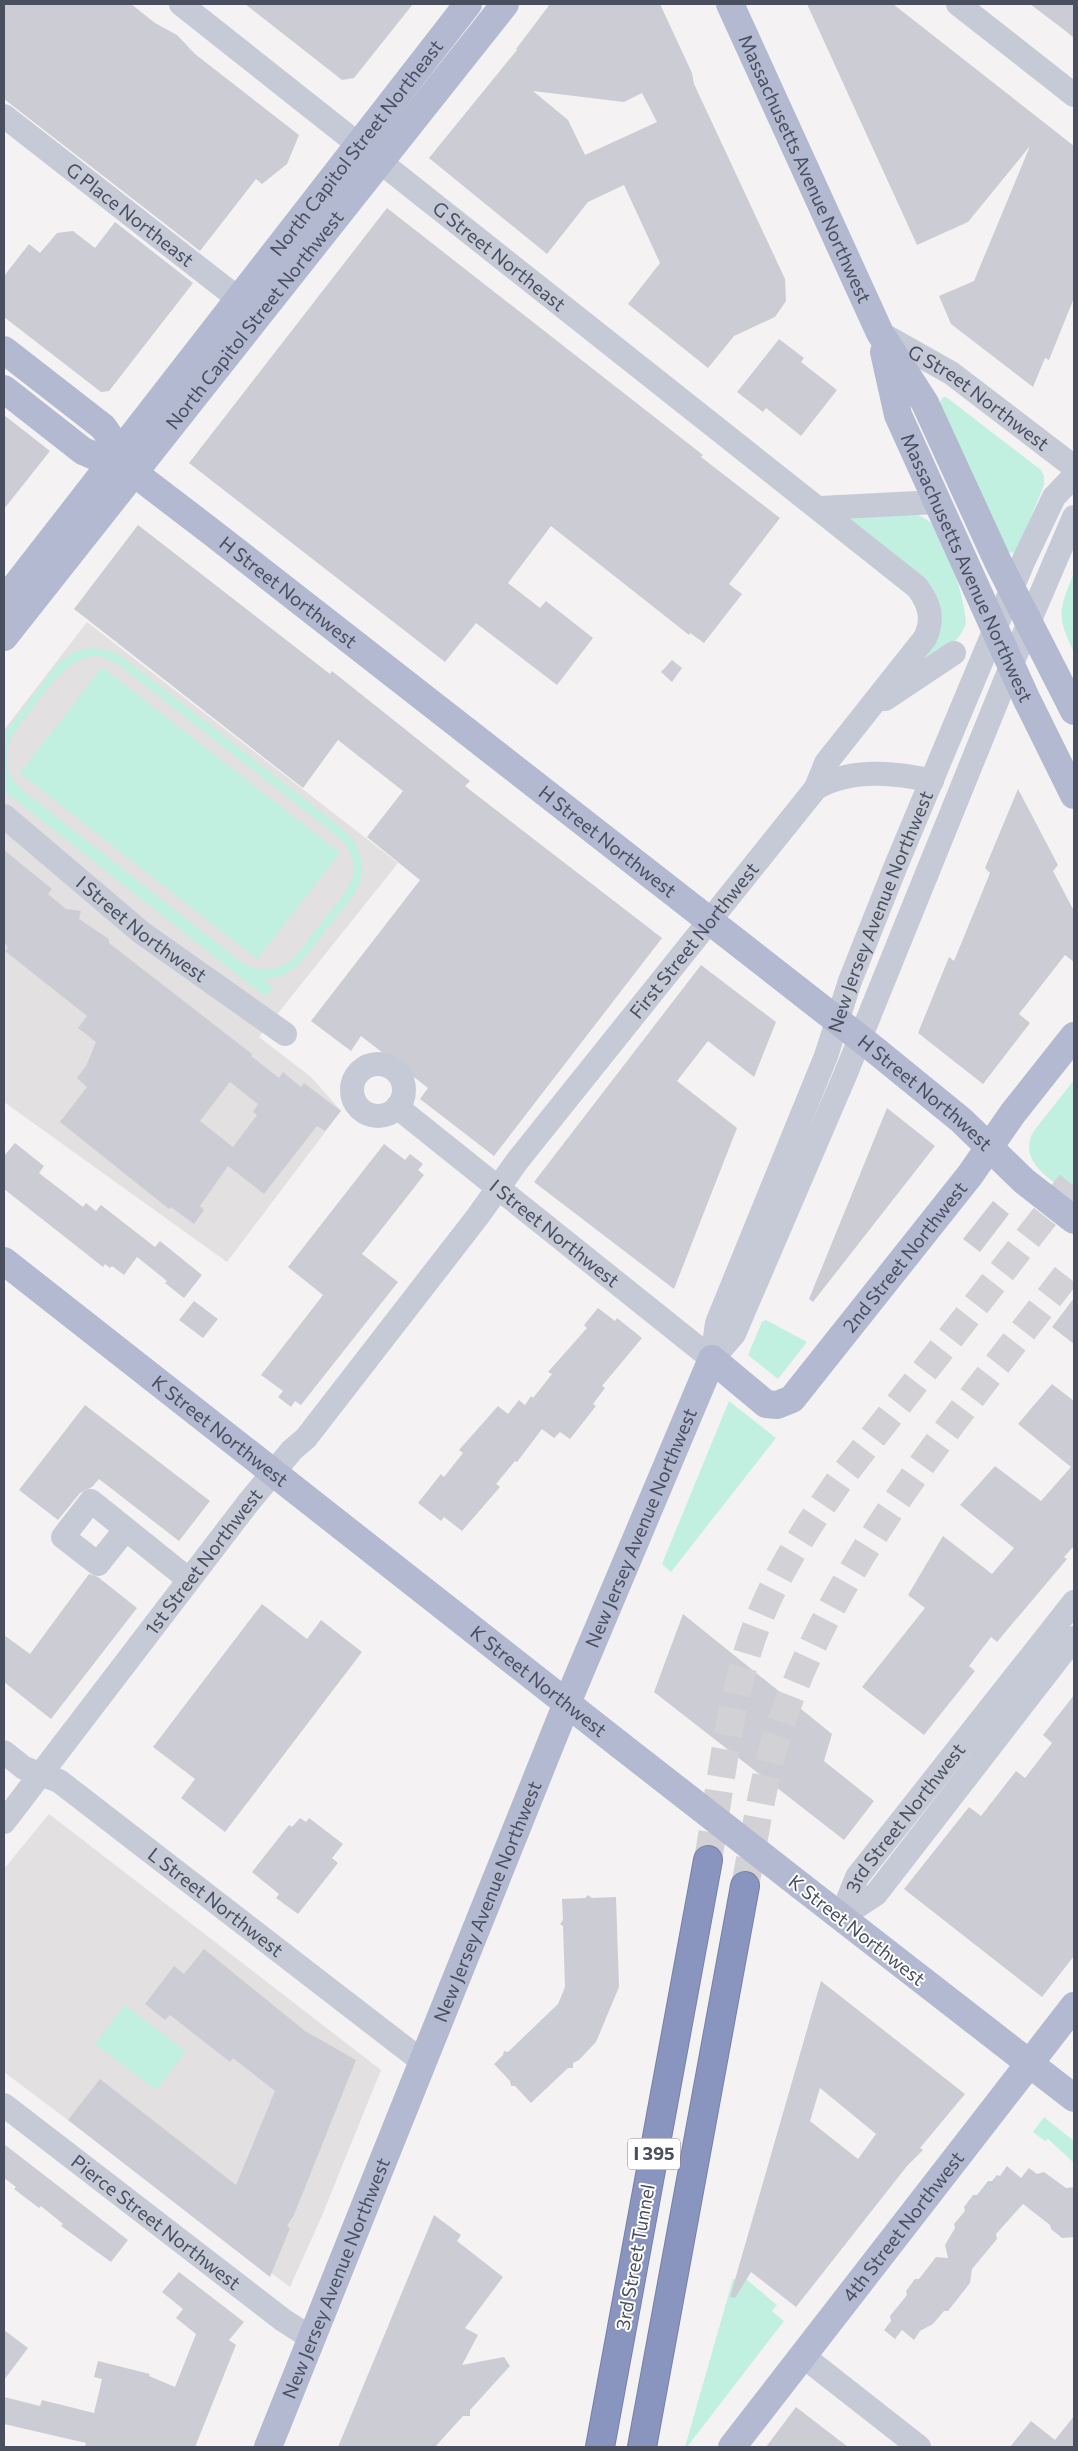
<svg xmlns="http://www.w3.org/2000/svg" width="1078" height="2451" viewBox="0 0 1078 2451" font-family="Commissioner,sans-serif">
	<rect width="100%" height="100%" fill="#f4f2f2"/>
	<path fill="#e2e0e1" d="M87,622L398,863L259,1037L311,1077L341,1111L227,1262L4,1102V730Z
		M49,1814L381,2070L321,2218L290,2287L4,2072V1869Z"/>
	<path fill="#c2f0e0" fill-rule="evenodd" d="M943,397H946L1041,470L1044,476V485L1018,549L1013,553L1008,552L941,406L940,402Z
		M912,513C922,516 934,522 939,532C947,544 970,615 965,626C956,648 926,663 907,675L936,623L840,515Z
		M1074,573V652C1056,616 1059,609 1074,573Z
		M88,648L103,649L121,656L344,830C363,848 368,873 354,895L298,966L282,976L263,979L273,987L266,997L4,791V734L58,663L74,652ZM96,656L105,658L119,665L341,839C368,870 347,891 326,917C316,930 305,944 295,957C279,972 259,973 241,962L21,789C5,774 2,753 14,733C35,708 61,658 96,656Z
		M102,667L340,853L257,959L20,773Z
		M1074,1080V1197C1053,1180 1017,1163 1033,1132Z
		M766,1320L807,1342L778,1379L748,1355L762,1322Z
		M729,1401L776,1438L671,1572L662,1564Z
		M125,2005L186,2052L156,2090L95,2044Z
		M1044,2117L1074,2141V2163L1048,2139L1045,2141L1033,2132Z
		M733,2279H746L777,2305L772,2311L784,2321L687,2447H685Z"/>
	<path fill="#cccdd4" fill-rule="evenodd" d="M4,4H131L155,23L177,35L195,54L299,135L287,164L262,184L256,179L200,251L4,99Z
		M245,4H413L354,78L342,80Z
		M550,4H660L692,73L694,84L785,279L786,301L775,317L734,336L708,368L628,304L660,263L624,185L588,202L547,254L429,158L517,50L516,49ZM533,91L624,102L642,93L657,122L585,155L568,120Z
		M807,4H893L1074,146V298L1049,360L1045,358L1033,387L951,324L939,296L974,281L1030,146L968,222L917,245Z
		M1030,4H1074V38L1063,29Z
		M387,208L703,455L701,457L780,518L729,584L742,594L704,643L690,633L689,635L551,526L508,583L540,608L546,601L593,638L557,685L476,623L445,662L189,463Z
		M115,222L193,283L109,391L101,392L4,317V276L29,244L40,253L57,233L73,231L95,248Z
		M779,339L804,358L801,362L837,390L801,436L766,408L763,412L737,392Z
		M4,415L50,451L4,509Z
		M138,525L330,674L332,671L470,781L465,786L662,938L494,1156L420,1099L428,1088L361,1036L351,1051L311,1021L420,880L367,837L403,791L338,740L303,788L74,609Z
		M672,660L682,668L672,682L661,672Z
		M1018,789L1058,865L1053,871L1074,911V962L1065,955L1019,1014L1030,1023L983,1084L918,1033L949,957L954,961L990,873L985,868Z
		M4,850L52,889L48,894L66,909L81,911L79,919L109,939V943L252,1054L251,1056L279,1078L283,1072L301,1087L304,1083L341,1111L325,1131L317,1126L264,1194L228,1166L200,1206L204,1210L194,1224L171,1207L169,1209L60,1122L87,1087L77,1078L86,1066L96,1042L78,1028L87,1016L5,951L8,948L4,942ZM230,1082L258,1104L253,1112L257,1115L233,1147L200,1121Z
		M701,965L776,1022L754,1077L708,1041L677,1081L737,1128L674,1289L534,1182Z
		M887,1108L935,1146L813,1302L809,1299Z
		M15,1143L44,1166L39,1173L83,1207L86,1203L96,1211L101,1205L155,1247L160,1241L202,1275L184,1298L165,1283L167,1281L137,1257L124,1275L112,1266L110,1268L105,1264L103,1267L4,1189V1156Z
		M384,1144L405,1160L410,1154L423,1164L418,1170L424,1175L362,1254L398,1282L301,1405L295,1401L291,1407L278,1397L283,1391L261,1375L323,1295L288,1267Z
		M993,1201L1009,1214L980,1252L963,1239Z
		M1074,1298V1344L1052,1327Z
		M194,1301L218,1319L203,1338L179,1320Z
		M598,1308L615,1321L617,1318L642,1338L602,1386L605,1388L593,1404L596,1406L570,1439L560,1432L554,1438L542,1429L517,1462L515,1461L496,1484L500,1487L462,1531L444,1517L441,1521L418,1503L441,1474L444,1477L463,1453L459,1450L498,1406L508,1414L519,1400L525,1405L531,1396L533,1398L552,1374L548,1372L587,1328L584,1325Z
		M1052,1384L1074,1401V1546L1064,1557L1067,1559L997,1642L991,1637L969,1666L975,1671L924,1735L862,1687L925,1608L908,1595L943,1536L992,1574L1014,1548L960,1505L995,1466L1041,1501L1071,1467L1018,1424Z
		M85,1405L210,1501L179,1541L99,1479L92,1487L80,1493L58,1520L19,1490Z
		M89,1574L98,1577L137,1608L51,1719L4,1682V1635L30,1654Z
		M262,1604L307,1639L321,1620L362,1652L225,1832L181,1798L195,1779L153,1747Z
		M683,1614L832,1734L824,1761L874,1801L844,1840L654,1692Z
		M1074,1695V1956L1042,1997L904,1889L969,1807L981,1816L1016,1771L1025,1778L1052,1743L1043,1735Z
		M300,1818L306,1822L309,1818L343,1844L332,1858L338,1863L298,1914L276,1898L279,1894L252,1872L289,1825L292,1827Z
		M588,1895L592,1898L616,1897L619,1987L596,2042L579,2060L573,2063V2068H568L531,2103L515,2086H511L510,2081L494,2064L503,2055L504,2051L508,2052L558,2004L565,1987L563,1926L560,1924L563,1920L562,1899L585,1898Z
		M204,1949L305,2031L356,2060L294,2215L287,2226L290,2228L270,2277L68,2120L100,2079L236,2185L275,2091L233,2058L230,2062L170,2015L165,2020L145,2004L174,1966L184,1974Z
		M821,1981L965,2094L920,2148L923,2150L907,2166L796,2307L751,2272L735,2298L730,2297ZM820,2088L876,2134L858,2159L810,2121Z
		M4,2144L128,2240L111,2262L61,2226L63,2224L41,2206L39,2208L14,2189L16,2187L4,2178Z
		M1007,2166L1021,2178L1029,2168L1037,2174L1044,2172L1066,2188L1074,2187V2237L1062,2238L1051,2229L1050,2225L1023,2204L996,2234L997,2239L972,2269L970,2283L948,2311H944L933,2324L920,2331L914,2340L902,2330L895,2339L884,2330L891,2321L890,2316L907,2295L906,2291L915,2279H919L936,2257L948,2258L945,2245L955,2228L954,2224L965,2211L964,2207L973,2195H977L988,2181H992L997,2175L1000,2176Z
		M434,2215L461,2235L457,2241L503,2277L465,2328L478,2335L462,2365L504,2357L510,2366L470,2410V2416H463L435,2447H338Z
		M179,2272L244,2322L229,2340L236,2345L195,2447H85L86,2443L4,2424V2397L40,2406L42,2400L94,2413L102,2379L94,2377L98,2361L150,2374L149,2376L175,2387L196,2334L176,2318L183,2309L162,2292Z
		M4,2330L28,2348L4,2380Z
		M796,2407L848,2447H766Z
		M1074,2416V2447H1010L1031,2421L1055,2440Z"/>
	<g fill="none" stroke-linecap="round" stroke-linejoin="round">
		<path stroke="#d2d1d5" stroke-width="28" stroke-dasharray="28 14" stroke-linecap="butt" d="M708,1860C722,1779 730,1687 762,1612C782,1564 812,1520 841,1478L1074,1179
			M745,1886C756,1830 764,1771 783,1717C844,1546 966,1407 1074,1265"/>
		<g stroke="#7580ab" stroke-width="30">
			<path id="highway" d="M600,2447L708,1860
				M642,2447L745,1886"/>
		</g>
		<g stroke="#c6cad6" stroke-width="24">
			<path id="s1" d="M181,4L917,587C930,604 934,619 925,638L826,763L816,788"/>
			<path d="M958,4L1074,95"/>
			<path id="s2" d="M4,116L254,311"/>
			<path id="s3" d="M880,333L951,373L1074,467"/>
			<path d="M820,508L937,502"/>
			<path d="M885,699L954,653"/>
			<path id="s4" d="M4,816L142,933L285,1034"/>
			<circle cx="378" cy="1090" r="26"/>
			<path id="s5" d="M397,1107L712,1359"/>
			<path id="s6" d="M712,1359L717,1323L826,1056L850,981L895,868L1023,562L1054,497L1074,476"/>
			<path d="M712,1359L734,1334L846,1073L1029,622L1074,517"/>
			<path d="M125,1530L98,1564L63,1537L91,1501L188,1579"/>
			<path id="s7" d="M4,1752L24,1768L59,1781L423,2062"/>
			<path id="s8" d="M4,1822L248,1503L292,1450L306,1438L478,1216L518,1160L816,788C851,768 894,772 932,781"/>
			<path id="s9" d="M841,1917L857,1877L1074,1602"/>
			<path d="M841,1917L876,1894L1074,1638"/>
			<path id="s10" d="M4,2105L283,2320L311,2338"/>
			<path d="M803,2356L919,2447"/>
		</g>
		<g stroke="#b2b9d0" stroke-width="28">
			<path id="s11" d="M730,4L880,333L925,403L998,562L1074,711"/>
			<path d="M4,350L103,427L130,466"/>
			<path id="s12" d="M884,352L898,415L1026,698L1074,795"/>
			<path id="s13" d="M4,389L83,451L133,472L214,534L875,1050L961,1120L1024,1181L1074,1220"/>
			<path id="s14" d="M4,601L468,4"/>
			<path id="s15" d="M4,637C170,425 338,215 505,4"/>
			<path id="s16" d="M4,1261L620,1745"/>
			<path d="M801,1886L1074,2098"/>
			<path id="s17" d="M268,2447L567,1703L712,1359L766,1404L777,1405L792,1399L970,1175L1013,1113L1074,1036"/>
			<path id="s18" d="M732,2447L1074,2006"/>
		</g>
		<use href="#highway" stroke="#8a95bf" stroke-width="28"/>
		<path stroke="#b2b9d0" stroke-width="28" d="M620,1745L801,1886"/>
	</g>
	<g text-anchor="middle" stroke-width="4" stroke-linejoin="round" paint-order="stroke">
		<rect fill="#fff" stroke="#80848f" stroke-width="1" x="628" y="2138.5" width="52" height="31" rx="4"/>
		<g font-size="18" font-weight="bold" fill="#494f5f">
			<text x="654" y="2160">I 395</text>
		</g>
		<g font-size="19" fill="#494f5f" stroke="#fff">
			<text dy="7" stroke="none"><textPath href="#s14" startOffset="574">North Capitol Street Northeast</textPath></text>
			<text dy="7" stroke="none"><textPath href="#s11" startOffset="181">Massachusetts Avenue Northwest</textPath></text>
			<text dy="7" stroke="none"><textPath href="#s2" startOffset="160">G Place Northeast</textPath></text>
			<text dy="7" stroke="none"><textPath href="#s1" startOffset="406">G Street Northeast</textPath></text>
			<text dy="7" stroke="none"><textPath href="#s15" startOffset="404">North Capitol Street Northwest</textPath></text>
			<text dy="7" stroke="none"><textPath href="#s3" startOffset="118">G Street Northwest</textPath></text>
			<text dy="7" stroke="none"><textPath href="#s12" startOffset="232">Massachusetts Avenue Northwest</textPath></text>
			<text dy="7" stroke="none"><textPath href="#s13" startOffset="351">H Street Northwest</textPath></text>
			<text dy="7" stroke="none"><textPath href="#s13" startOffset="756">H Street Northwest</textPath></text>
			<text dy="7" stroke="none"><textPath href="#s6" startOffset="479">New Jersey Avenue Northwest</textPath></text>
			<text dy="7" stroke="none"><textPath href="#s4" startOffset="178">I Street Northwest</textPath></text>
			<text dy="7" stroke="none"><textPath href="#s8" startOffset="1120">First Street Northwest</textPath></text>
			<text dy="7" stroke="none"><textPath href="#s13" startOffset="1161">H Street Northwest</textPath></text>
			<text dy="7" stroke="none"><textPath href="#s5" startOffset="202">I Street Northwest</textPath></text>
			<text dy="7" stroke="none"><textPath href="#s17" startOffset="1454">2nd Street Northwest</textPath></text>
			<text dy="7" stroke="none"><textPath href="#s16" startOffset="275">K Street Northwest</textPath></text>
			<text dy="7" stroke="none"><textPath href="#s17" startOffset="992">New Jersey Avenue Northwest</textPath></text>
			<text dy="7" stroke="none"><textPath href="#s8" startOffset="328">1st Street Northwest</textPath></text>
			<text dy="7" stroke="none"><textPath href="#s16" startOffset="680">K Street Northwest</textPath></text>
			<text dy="7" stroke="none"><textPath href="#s9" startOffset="119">3rd Street Northwest</textPath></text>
			<text dy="7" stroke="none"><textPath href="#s7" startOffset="261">L Street Northwest</textPath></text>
			<text dy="7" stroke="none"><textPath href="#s17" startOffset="588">New Jersey Avenue Northwest</textPath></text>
			<text transform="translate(857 1930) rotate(38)" y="7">K Street Northwest</text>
			<text dy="7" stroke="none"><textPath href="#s10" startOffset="192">Pierce Street Northwest</textPath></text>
			<text dy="7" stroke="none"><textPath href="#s18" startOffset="279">4th Street Northwest</textPath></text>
			<text transform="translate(635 2257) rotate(-80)" y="7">3rd Street Tunnel</text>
			<text dy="7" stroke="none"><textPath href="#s17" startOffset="182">New Jersey Avenue Northwest</textPath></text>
		</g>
	</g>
	<rect width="1078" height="2451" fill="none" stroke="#494f5f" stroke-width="10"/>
</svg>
